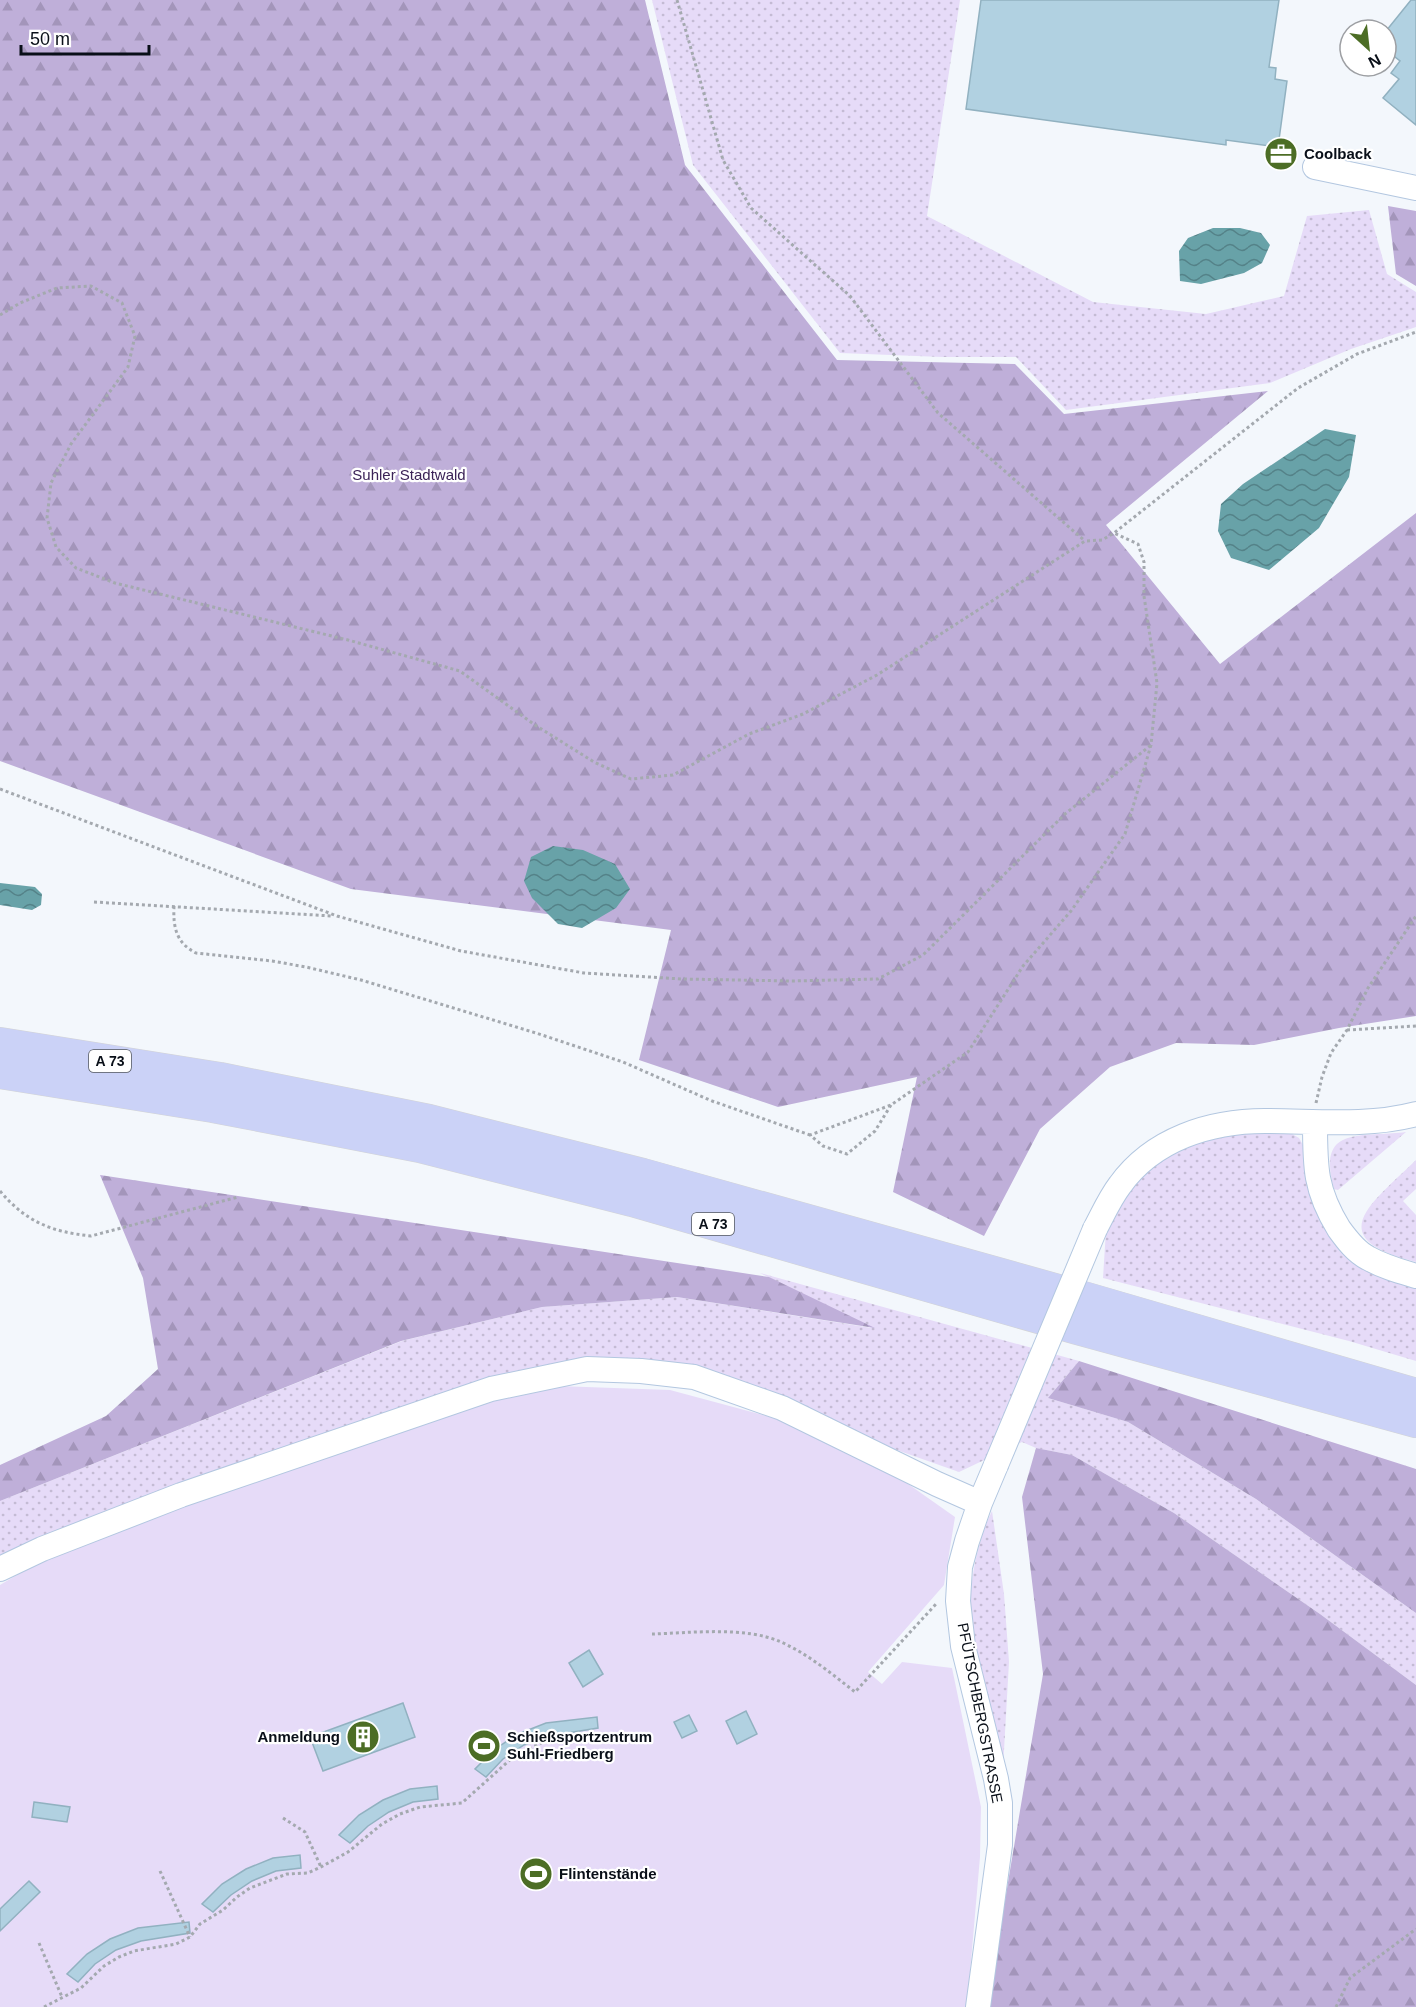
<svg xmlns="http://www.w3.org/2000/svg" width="1416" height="2007" viewBox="0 0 1416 2007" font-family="Arial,sans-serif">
	<defs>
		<pattern id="grass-dots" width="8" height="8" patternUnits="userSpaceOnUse" patternTransform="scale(1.5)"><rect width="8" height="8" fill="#e6dbf8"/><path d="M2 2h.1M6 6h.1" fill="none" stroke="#c4bbd4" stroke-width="1.8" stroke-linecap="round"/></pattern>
		<pattern id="forest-firs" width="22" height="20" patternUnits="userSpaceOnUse" patternTransform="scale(1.5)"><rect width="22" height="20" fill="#bfafd9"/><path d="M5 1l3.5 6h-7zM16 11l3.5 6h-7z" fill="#a395ba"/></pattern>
		<pattern id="water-waves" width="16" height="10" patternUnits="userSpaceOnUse" patternTransform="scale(1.5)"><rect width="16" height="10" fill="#68a2a8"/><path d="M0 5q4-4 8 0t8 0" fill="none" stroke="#548288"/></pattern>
	</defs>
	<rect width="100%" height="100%" fill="#f3f7fc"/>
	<path fill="url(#grass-dots)" d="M652,0H960L927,216L1093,302L1206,314L1284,296L1307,216L1369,210L1387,274L1416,292V327L1351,349L1270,383L1066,410L1016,357H942L840,353L693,165Z
		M1285,1130L1299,1138L1306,1150L1314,1203L1334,1243L1362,1266L1416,1283V1361L1349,1341L1103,1278L1106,1230L1138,1179L1177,1149L1220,1134Z
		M1406,1132L1338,1190L1334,1189C1316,1124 1362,1138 1406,1132Z
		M1416,1160V1189L1403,1201L1416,1215V1262C1320,1238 1371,1204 1416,1160Z
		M760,1273L1079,1361L1048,1398L1128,1422L1256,1499L1416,1613V1685L1320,1614L1174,1513L1072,1455L1036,1448L1022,1442L959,1472L860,1437L683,1367L494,1379L91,1517L0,1561V1501L402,1341L542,1307L677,1297L872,1328Z
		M992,1511L1004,1594L1009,1662L1003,1768C994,1734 986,1700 979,1665C975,1646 971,1628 970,1610C970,1579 978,1539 992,1511Z"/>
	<path fill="url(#forest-firs)" d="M0,0H645L685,165L837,360L1015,364L1064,414L1268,391L1106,525L1220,664L1416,513V1016L1339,1028L1254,1045L1176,1043L1110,1067L1040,1129L984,1236L893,1192L917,1077L778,1107L639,1060L671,930L351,889L0,761Z
		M1388,206L1416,211V286L1396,274Z
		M100,1175L769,1277L875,1328L677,1297L542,1307L401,1341L0,1501V1465L106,1416L158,1369L143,1278Z
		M1079,1361L1416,1469V1613L1256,1499L1128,1422L1048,1398Z
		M1036,1448L1072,1455L1174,1513L1320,1614L1416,1685V2007H987L1043,1674L1022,1497Z"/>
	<path fill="#e6dbf8" d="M558,1386L670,1390L785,1421L884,1467L955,1517L944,1585L868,1672L882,1684L902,1662L952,1668L981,1807L980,1857L967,2007H0V1585L37,1563L225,1489L497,1398Z"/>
	<path fill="url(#water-waves)" d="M1213,228H1240L1261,233L1270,245L1262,263L1244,273L1201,284L1180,281L1179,251L1188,238Z
		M1325,429L1356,435L1349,477L1319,528L1269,570L1231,558L1218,531L1221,504L1243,484Z
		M553,846L583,850L615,864L630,889L616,908L582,928L558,924L532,898L524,881L531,857Z
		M0,883L35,887L42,894L41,905L32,910L0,905Z"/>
	<path fill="#b1d1e1" stroke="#91b1c0" stroke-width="1.5" d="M981,0H1279L1269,67L1276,68L1275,79L1287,81L1278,147L1226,140V145L966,109Z
		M1411,0H1416V125L1383,98L1399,79L1391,73L1400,61L1386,50V31Z
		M589,1650L603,1674L583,1687L569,1663Z
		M403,1703L415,1737L323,1771L310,1737Z
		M746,1711L757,1734L737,1744L726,1721Z
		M689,1715L697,1731L682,1738L674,1722Z
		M597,1717L598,1728L549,1736L524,1745L503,1759L486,1777L475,1769L495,1749L518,1734L546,1723Z
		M437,1786L438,1799L413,1802L389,1812L368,1826L350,1843L339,1835L359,1815L383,1800L410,1789Z
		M34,1802L70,1807L67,1822L32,1817Z
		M300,1855L301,1868L276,1871L252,1881L231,1895L213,1912L202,1904L222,1884L246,1869L273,1858Z
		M29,1881L40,1892L0,1931V1909Z
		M189,1922L190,1933L141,1941L116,1950L95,1964L78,1982L67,1974L87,1954L110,1939L138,1928Z"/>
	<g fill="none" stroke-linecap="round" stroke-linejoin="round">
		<g stroke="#b3c7e0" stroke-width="26">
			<path id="minor" d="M1315,167L1416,188
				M1315,1123C1315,1167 1315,1190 1339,1229C1347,1240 1356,1252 1368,1258C1384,1267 1399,1271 1416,1276
				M1095,1229C1103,1214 1110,1198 1120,1185C1153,1139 1210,1121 1265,1121C1316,1121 1366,1127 1416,1114
				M0,1569L42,1549L181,1495L491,1389L587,1369L641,1371L694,1377L782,1408L937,1484L980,1503
				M978,2007L1000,1845V1803L996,1779L963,1646L958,1601L960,1567L967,1541L980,1503L996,1465"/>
		</g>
		<g stroke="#d3d4d5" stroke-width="34">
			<path id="highway" d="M0,1044L220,1079L429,1121L643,1175L1087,1299L1416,1395
				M0,1072L213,1106L420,1146L632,1200L1077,1328L1416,1421"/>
		</g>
		<path stroke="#a4a9af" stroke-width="3" stroke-dasharray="3 3" stroke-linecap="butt" d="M677,0L723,160L751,208L850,296L938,413L1085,541
			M0,315L20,303L57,288L91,286L122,303L135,336L128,367L71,444L51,483L47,518L56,547L76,568L115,583L348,640L460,671L535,725L594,762L631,779L673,775L749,734L803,714L877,675L1085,541L1102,540L1114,533L1298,388L1357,354L1416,332
			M0,789L337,916L461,951L584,973L682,979L792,981L878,979L923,955L1065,814L1151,745
			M94,902L332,916
			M174,906C173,927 176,943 196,953L272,961L306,967L361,980L536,1033L623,1062L712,1101L810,1135
			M1347,1030L1416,1026
			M1316,1103L1322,1077L1331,1053L1347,1030L1368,988L1416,916
			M891,1105L875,1131L847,1154L823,1146L810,1135L891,1105L968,1052L1023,966L1071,911L1125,834L1151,745L1157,683L1144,596V562L1138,544L1114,533
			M0,1191C26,1222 52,1232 91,1236L238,1197
			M652,1634C691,1633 745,1626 781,1642C808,1654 832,1674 855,1692L937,1603
			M283,1818L305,1832L321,1867
			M160,1871L190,1937
			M39,1943L62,1997
			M44,2007L81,1988L104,1966L119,1957L134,1951L176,1944L190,1937L200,1924L223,1910L237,1897L250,1888L287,1874L308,1873L321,1867L348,1852L382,1824L400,1814L420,1807L462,1803L513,1757L543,1742L567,1743
			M1336,2007L1350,1978L1416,1929"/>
		<use href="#minor" stroke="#fff" stroke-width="24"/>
		<use href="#highway" stroke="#cbd2f7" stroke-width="33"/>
		<g stroke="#b3c7e0" stroke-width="26" stroke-linecap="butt">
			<path id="minor-bridge" d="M996,1465L1095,1229"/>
		</g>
		<use href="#minor-bridge" stroke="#fff" stroke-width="24"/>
	</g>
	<defs>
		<g id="office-disc" transform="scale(1.725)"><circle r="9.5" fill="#4c6d25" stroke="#fff"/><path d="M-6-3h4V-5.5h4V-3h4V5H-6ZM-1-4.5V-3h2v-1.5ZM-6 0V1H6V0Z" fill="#fff"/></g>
		<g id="building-disc" transform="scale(1.725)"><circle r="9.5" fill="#4c6d25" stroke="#fff"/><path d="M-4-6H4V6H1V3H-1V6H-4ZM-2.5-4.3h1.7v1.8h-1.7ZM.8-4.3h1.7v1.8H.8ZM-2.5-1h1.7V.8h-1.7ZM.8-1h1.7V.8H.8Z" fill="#fff"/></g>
		<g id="stadium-disc" transform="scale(1.725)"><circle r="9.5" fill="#4c6d25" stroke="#fff"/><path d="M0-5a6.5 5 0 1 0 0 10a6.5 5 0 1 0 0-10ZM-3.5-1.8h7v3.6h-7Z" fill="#fff"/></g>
	</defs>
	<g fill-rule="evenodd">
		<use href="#office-disc" x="1281" y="154"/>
		<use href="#building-disc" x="363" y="1737"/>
		<use href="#stadium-disc" x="484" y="1746"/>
		<use href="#stadium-disc" x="536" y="1874"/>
	</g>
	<g text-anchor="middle" stroke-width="4.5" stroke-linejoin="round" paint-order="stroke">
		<g fill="#fff" stroke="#53575d" stroke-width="1.5">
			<rect x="89" y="1050" width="42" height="22" rx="4.5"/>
			<rect x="692" y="1213" width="42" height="22" rx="4.5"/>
		</g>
		<g font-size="14" font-weight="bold" fill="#090f18">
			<text x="110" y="1066">A 73</text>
			<text x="713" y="1229">A 73</text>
		</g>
		<g font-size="15" font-weight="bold" fill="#090f18" stroke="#fff" text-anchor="start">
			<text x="1304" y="159">Coolback</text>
			<text x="340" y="1742" text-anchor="end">Anmeldung</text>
			<text x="507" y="1742">Schießsportzentrum<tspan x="507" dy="17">Suhl-Friedberg</tspan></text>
			<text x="559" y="1879">Flintenstände</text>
		</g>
		<g font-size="15" fill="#3b2357" stroke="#fff">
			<text x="409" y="480">Suhler Stadtwald</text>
		</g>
		<g font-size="15" fill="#090f18" stroke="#fff">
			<text transform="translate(980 1713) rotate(79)" y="5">PFÜTSCHBERGSTRASSE</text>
		</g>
	</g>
	<g transform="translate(1368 48) rotate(153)"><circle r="28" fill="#ffffff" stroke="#9d9fa3" stroke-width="1.5"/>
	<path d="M0-4.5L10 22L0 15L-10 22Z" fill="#4c6d25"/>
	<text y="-9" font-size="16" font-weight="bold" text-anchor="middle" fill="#090f18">N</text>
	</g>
	<path d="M21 45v9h128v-9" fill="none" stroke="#090f18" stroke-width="3"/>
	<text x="30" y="45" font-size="18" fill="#090f18" stroke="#ffffff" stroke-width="4.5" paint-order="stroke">50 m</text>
</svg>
